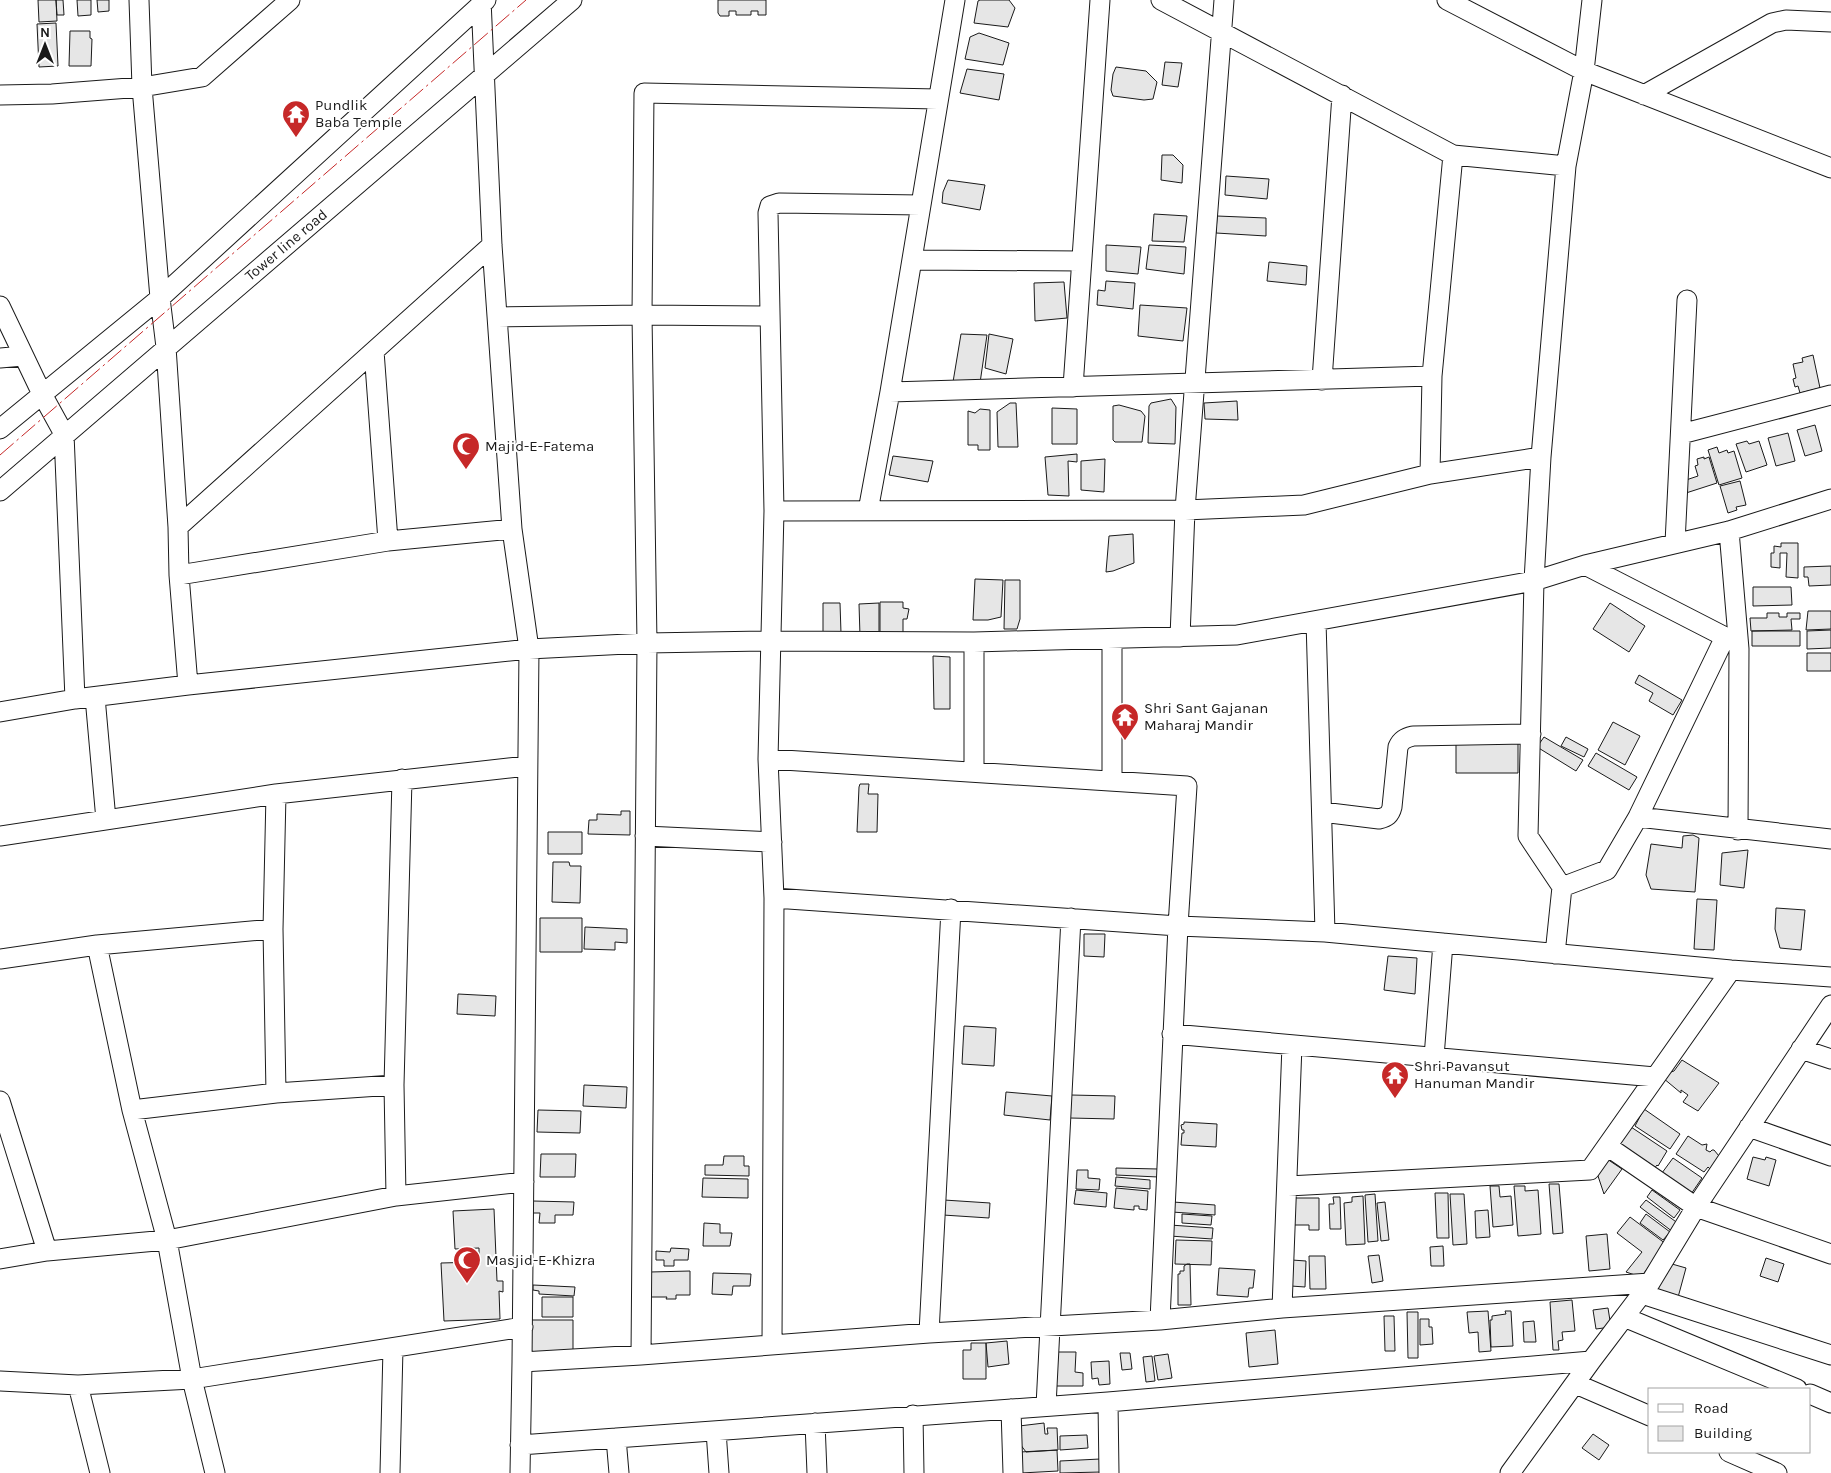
<svg xmlns="http://www.w3.org/2000/svg" width="1831" height="1473" viewBox="0 0 1831 1473" font-family="Karla,sans-serif">
	<rect width="100%" height="100%" fill="#fff"/>
	<path fill="#e6e6e6" stroke="#1a1a1a" d="M38,0H56L57,21L39,22Z
		M56,0H63L64,15H57Z
		M77,0H91V15L78,16Z
		M97,0H109V11L98,12Z
		M718,0H766V15H758V11H751V15H736V11H729V16H720L718,13Z
		M980,0H1009L1015,8L1008,27L974,23L978,1Z
		M56,23L58,66L39,67L37,24Z
		M70,31H90V38L92,39L91,66H69Z
		M979,33L1009,43L1003,65L965,59L970,37Z
		M1165,62L1182,63L1178,87L1162,85Z
		M1116,67L1146,71L1157,82L1153,99L1144,100L1113,96L1111,90L1113,74Z
		M967,69L1004,74L999,100L960,93Z
		M1162,155H1173L1183,165L1182,183L1161,180Z
		M1226,176L1269,179L1267,199L1225,195Z
		M948,180L985,185L980,210L942,203L943,192Z
		M1154,214L1187,216L1184,242L1152,241Z
		M1217,216L1266,218V236L1216,233Z
		M1106,245L1141,247L1138,274L1106,271Z
		M1149,245L1186,247L1184,274L1146,269Z
		M1269,262L1307,266L1306,285L1267,281Z
		M1106,281L1135,283L1133,309L1097,305L1098,290L1105,291Z
		M1064,282L1067,318L1035,321L1034,283Z
		M1140,305L1187,308L1183,341L1138,336Z
		M961,334L987,335L980,383L953,382Z
		M989,334L1013,339L1006,374L985,368Z
		M1813,355L1820,388L1800,393L1798,386L1795,387L1793,379L1796,378L1793,364L1803,362L1802,358Z
		M1171,399L1176,407L1175,444L1148,443L1149,406L1151,403Z
		M1237,401L1238,420L1205,419L1204,403Z
		M1010,403H1016L1018,447H998L997,412Z
		M1119,405L1141,411L1145,416L1142,442H1115L1113,440V406Z
		M1052,408L1077,409V444H1052Z
		M980,409L990,410V450H978V445H968V411L975,413Z
		M1815,425L1822,451L1805,456L1797,430Z
		M1788,433L1795,461L1776,466L1768,438Z
		M1747,441L1749,444L1759,441L1767,465L1746,472L1736,444Z
		M1717,447L1719,453L1727,450L1728,453L1734,451L1742,478L1719,485L1708,450Z
		M1077,454V462L1068,461L1069,496L1048,495L1045,457Z
		M893,456L933,461L928,482L889,475Z
		M1704,457V459L1709,457L1717,483L1686,493V480L1698,476L1695,466L1698,465L1697,459Z
		M1105,459L1104,492L1081,490V461Z
		M1740,481L1746,505L1736,507L1737,510L1728,513L1720,486Z
		M1133,534L1134,563L1113,571L1106,572L1109,536Z
		M1781,543H1798V578L1786,577L1787,553H1780V568L1771,567V553H1774V546L1781,547Z
		M1831,566V585L1809,586L1808,577H1804V567Z
		M975,579L1003,580L1001,617L988,620H973Z
		M1005,580H1020V619L1017,629H1004Z
		M1753,587H1791L1792,605L1753,606Z
		M880,602H903V608L909,609L907,619H903V635L880,636Z
		M823,603H840L841,633H823Z
		M879,603V636H860L859,604Z
		M1610,603L1645,626L1629,652L1593,629Z
		M1808,611H1831V629L1806,630Z
		M1767,613H1779V617H1787V613H1800V619H1791L1792,630L1751,631L1750,618H1767Z
		M1831,630V648L1807,649V631Z
		M1752,631H1800V646H1752Z
		M1807,653H1831V671H1807Z
		M933,656L950,657V709H934Z
		M1639,675L1682,700L1673,715L1649,701L1653,693L1635,683Z
		M1613,722L1640,736L1625,765L1598,750Z
		M1544,737L1583,760L1576,771L1537,747Z
		M1566,737L1588,749L1584,757L1561,746Z
		M1518,743V773H1456V744Z
		M1596,753L1637,777L1629,790L1588,766Z
		M860,784H869L868,794H878L877,832H857L859,787Z
		M621,811H630V835L588,834L589,820H597V814L621,815Z
		M548,832H582V854H548Z
		M1693,835L1699,838L1695,892L1651,889L1646,875L1651,844L1682,848L1683,836Z
		M1748,850L1744,888L1720,885L1722,853Z
		M553,862H569L570,866H581L580,903L552,902Z
		M1697,899L1717,900L1714,950L1694,949Z
		M1776,908L1805,910L1801,950L1780,948L1775,929Z
		M540,918H582V952H540Z
		M585,927L627,929V943L615,942V950L584,949Z
		M1084,934H1105L1104,957L1084,956Z
		M1388,956L1417,958L1415,994L1384,990Z
		M458,994L496,996L495,1016L457,1014Z
		M964,1026L996,1028L994,1066L962,1064Z
		M1682,1060L1719,1083L1698,1111L1683,1102L1688,1095L1681,1090V1093L1663,1078L1668,1073L1674,1071Z
		M584,1085L627,1087L626,1108L583,1106Z
		M1006,1092L1052,1096L1050,1120L1004,1115Z
		M1071,1095L1115,1096L1114,1119L1070,1118Z
		M1644,1109L1680,1134L1670,1149L1635,1126Z
		M538,1110L581,1111L580,1133L537,1132Z
		M1184,1122L1217,1124L1216,1147L1181,1145L1182,1133H1184V1130H1182L1181,1125L1184,1124Z
		M1631,1127L1667,1151L1658,1166L1657,1165L1653,1170L1618,1147Z
		M1688,1136L1702,1145L1707,1144L1706,1150L1710,1152L1712,1150H1714L1719,1156L1710,1169L1708,1167L1704,1172L1676,1154Z
		M541,1154H576L575,1177H540Z
		M724,1156H744V1166H749V1176L705,1175V1165H723Z
		M1753,1157L1765,1160L1766,1157L1776,1160L1769,1186L1747,1179Z
		M1673,1158L1702,1178L1689,1197L1659,1177Z
		M1607,1159L1622,1169L1604,1194L1597,1173Z
		M1116,1168L1158,1169V1177L1116,1175Z
		M1077,1170H1088V1178L1100,1179L1099,1190L1076,1189Z
		M1116,1177L1150,1180V1189L1115,1186Z
		M703,1178L748,1179V1198L702,1197Z
		M1549,1184H1559L1563,1233L1553,1234Z
		M1490,1186H1499L1500,1197L1511,1196L1513,1225L1493,1227Z
		M1514,1186H1525V1191L1538,1190L1541,1234L1518,1236Z
		M1116,1188L1148,1191L1147,1210L1139,1209V1206H1134V1210L1114,1208Z
		M1076,1190L1107,1193L1106,1207L1074,1204Z
		M1652,1190L1680,1210L1674,1218L1647,1197Z
		M1435,1193H1448L1449,1238H1437Z
		M1375,1194L1378,1241L1368,1242L1365,1195Z
		M1450,1194H1464L1467,1244L1453,1245Z
		M1363,1196L1365,1244L1346,1245L1344,1203L1352,1202V1197Z
		M1333,1197H1340L1341,1229H1330L1329,1204H1334Z
		M1293,1198H1319V1230H1309V1225H1293Z
		M944,1200L990,1203L989,1218L943,1215Z
		M1646,1200L1679,1224L1673,1232L1640,1207Z
		M533,1201L574,1202L573,1215H555V1223H539L540,1213H532Z
		M1173,1202L1215,1205V1215L1172,1212Z
		M1385,1202L1389,1240L1381,1241L1377,1203Z
		M494,1209L497,1281H503V1292L499,1291L500,1319L444,1321L441,1263L479,1262V1248L455,1249L453,1211Z
		M1488,1210L1490,1237L1476,1238L1475,1211Z
		M1182,1214L1212,1216L1211,1225L1182,1223Z
		M1646,1214L1670,1232L1663,1240L1640,1223Z
		M1630,1217L1666,1244L1641,1277L1626,1272L1642,1252L1617,1233Z
		M704,1223L720,1224V1233H732L730,1246H703Z
		M1170,1225L1213,1228L1212,1239L1170,1236Z
		M1607,1234L1610,1269L1589,1271L1586,1236Z
		M1176,1240L1212,1241L1211,1265L1175,1264Z
		M1443,1246L1444,1266H1431L1430,1247Z
		M671,1248L689,1249L688,1260H674V1266H664V1260H656V1251L670,1252Z
		M1379,1255L1383,1281L1372,1283L1368,1256Z
		M1309,1256H1325L1326,1289H1310Z
		M1766,1258L1784,1264L1778,1282L1760,1276Z
		M1292,1260L1306,1261L1305,1287L1291,1286Z
		M1665,1262L1686,1268L1677,1301L1658,1290Z
		M1187,1264H1190L1191,1305H1178V1274H1180V1271H1184V1266Z
		M1219,1268L1255,1270L1253,1288H1249L1248,1297L1217,1295Z
		M690,1271V1295H676V1299H666L667,1297H651L650,1272Z
		M713,1273L751,1274L750,1286H733L732,1295L712,1294Z
		M533,1285L575,1287L574,1296L539,1294V1291L533,1290Z
		M542,1297H573V1317H542Z
		M1572,1300L1575,1331L1562,1332L1563,1340L1558,1341L1559,1350H1553L1550,1302Z
		M1608,1308L1611,1327L1596,1329L1593,1310Z
		M1488,1311L1491,1351L1479,1352L1478,1332L1469,1333L1467,1312Z
		M1505,1311H1511L1513,1346L1491,1347L1490,1320H1492V1316L1506,1314Z
		M1407,1312H1418V1358H1408Z
		M1384,1316H1394L1395,1351H1385Z
		M1420,1319H1429V1327H1432L1433,1344L1420,1345Z
		M530,1320H573V1352H530Z
		M1534,1321L1536,1342H1524L1523,1322Z
		M1275,1330L1278,1364L1249,1367L1246,1333Z
		M1007,1341L1009,1364L988,1367L986,1343Z
		M971,1343H986V1379H963V1350H971Z
		M1056,1352H1076L1075,1372L1083,1373V1386H1055Z
		M1120,1353H1130L1132,1369L1122,1370Z
		M1168,1354L1172,1378L1158,1380L1154,1356Z
		M1152,1356L1155,1381L1146,1382L1143,1357Z
		M1109,1361L1110,1384L1099,1385L1098,1378L1092,1379L1091,1362Z
		M1044,1423L1045,1434H1048L1047,1428H1057L1058,1450L1026,1452L1020,1444L1019,1426Z
		M1593,1434L1609,1445L1599,1460L1582,1448Z
		M1087,1435L1088,1448L1060,1450V1436Z
		M1057,1450L1058,1471L1021,1473L1020,1452Z
		M1100,1459L1101,1472L1060,1473V1461Z"/>
	<g fill="none" stroke-linecap="round" stroke-linejoin="round">
		<g stroke="#1a1a1a" stroke-width="21">
			<path id="minor" d="M139,0L142,87L160,298L166,347L178,527L179,575L188,685
				M481,0L492,245L512,529L529,649L522,1362L520,1473
				M1161,0L1453,155L1566,166
				M1447,0L1584,71L1831,168
				M0,95L52,94L142,87L202,77L290,0
				M1644,95L1772,23L1786,20L1831,22
				M912,260L1081,261
				M0,306L42,394L64,434L75,699
				M498,317L642,315L770,316
				M374,351L388,541
				M0,358L23,356
				M1322,380L1342,95
				M1073,387L1100,0
				M890,392L1432,376
				M0,429L160,298L486,0
				M1681,434L1831,395
				M1430,474L1432,376L1453,155
				M0,491L572,0
				M774,511L1185,510L1304,505L1430,474L1541,457
				M868,511L890,392L955,0
				M178,527L492,245
				M1729,531L1739,649L1738,830
				M1675,543L1687,300
				M1585,565L1735,642
				M179,575L388,541L512,529
				M1316,621L1325,932
				M1180,637L1185,510L1224,0
				M1112,639V781
				M974,642V771
				M95,697L106,820
				M0,712L75,699L188,685L529,649L647,643L770,641L974,642L1237,635L1534,581L1585,565L1729,531L1831,499
				M768,759L1187,786L1178,926L1160,1320
				M276,794L273,929L276,1093
				M1322,812L1379,819C1387,817 1390,815 1392,807L1398,747C1401,740 1405,738 1413,736L1531,734
				M1638,817L1831,839
				M0,836L276,794L527,766
				M645,836L772,842
				M1562,887L1607,870L1638,817L1725,637
				M774,898L1178,926L1325,932L1731,970L1831,977
				M97,945L132,1110L167,1240L192,1379L215,1473
				M1555,954L1562,887L1528,836L1534,581L1541,457L1566,166L1584,71L1592,0
				M0,959L97,945L273,929
				M1172,1034L1655,1077
				M1801,1049L1831,1059
				M1434,1057L1443,943
				M0,1101L47,1251
				M132,1110L276,1093L394,1085
				M1749,1127L1831,1156
				M1607,1146L1696,1207L1831,1254
				M1288,1186L1590,1170L1731,970
				M396,1196L394,1085L402,779
				M0,1259L47,1251L167,1240L396,1196L524,1182
				M1642,1294L1831,1355
				M1282,1308L1292,1045
				M1624,1317L1797,1389
				M929,1333L951,909
				M772,1344L774,898L768,759L774,511L768,213L770,206L779,203L921,205
				M641,1355L647,643L642,315L644,93L938,99
				M522,1362L641,1355L929,1333L1160,1320L1282,1308L1650,1283
				M0,1381L78,1385L192,1379L523,1327
				M1576,1384L1650,1416
				M78,1385L100,1473
				M1810,1394L1831,1403
				M1108,1402L1109,1473
				M1046,1406L1071,918
				M1011,1409L1013,1473
				M913,1415L914,1473
				M815,1423L817,1473
				M716,1431L719,1473
				M616,1438L619,1473
				M520,1445L1108,1402L1591,1361
				M1729,1452L1777,1473
				M390,1473L393,1348
				M1510,1473L1591,1361L1650,1283L1696,1207L1831,1005"/>
		</g>
		<use href="#minor" stroke="#fff" stroke-width="19"/>
		<path stroke="#c62828" stroke-width="1" stroke-dasharray="18 4 2.5 4" stroke-linecap="butt" d="M0,455L526,0"/>
	</g>
	<defs>
		<g id="temple-pin" transform="scale(1.4375)"><path d="M0 17L-7.5 6A9.5 9.5 0 1 1 7.5 6Z" fill="#c62828" stroke="#fff"/><path d="M0-6L5-2H3V0L6.5 2.5H4V6H1.5V3h-3V6H-4V2.5H-6.5L-3 0V-2H-5Z" fill="#fff"/></g>
		<g id="mosque-pin" transform="scale(1.4375)"><path d="M0 17L-7.5 6A9.5 9.5 0 1 1 7.5 6Z" fill="#c62828" stroke="#fff"/><path d="M3.5-4.9A6 6 0 1 0 3.5 4.9A5 5 0 1 1 3.5-4.9Z" fill="#fff"/></g>
	</defs>
	<g fill-rule="evenodd">
		<use href="#temple-pin" x="296" y="114"/>
		<use href="#mosque-pin" x="466" y="446"/>
		<use href="#temple-pin" x="1125" y="717"/>
		<use href="#temple-pin" x="1395" y="1075"/>
		<use href="#mosque-pin" x="467" y="1260"/>
	</g>
	<g text-anchor="middle" stroke-width="4" stroke-linejoin="round" paint-order="stroke">
		<g font-size="15" fill="#1a1a1a" stroke="#fff" text-anchor="start">
			<text x="315" y="110">Pundlik<tspan x="315" dy="17">Baba Temple</tspan></text>
			<text x="485" y="451">Majid-E-Fatema</text>
			<text x="1144" y="713">Shri Sant Gajanan<tspan x="1144" dy="17">Maharaj Mandir</tspan></text>
			<text x="1414" y="1071">Shri Pavansut<tspan x="1414" dy="17">Hanuman Mandir</tspan></text>
			<text x="486" y="1265">Masjid-E-Khizra</text>
		</g>
		<g font-size="15" fill="#1a1a1a" stroke="#fff">
			<text transform="translate(286 245) rotate(-40)" y="5">Tower line road</text>
		</g>
	</g>
	<rect x="1648" y="1388" width="162" height="65" fill="#ffffff" stroke="#a3a3a3"/>
	<rect x="1658" y="1404" width="25" height="8" fill="#ffffff" stroke="#a3a3a3"/>
	<text x="1694" y="1413" font-size="15" fill="#1a1a1a">Road</text>
	<rect x="1658" y="1426" width="25" height="15" fill="#e6e6e6" stroke="#a3a3a3"/>
	<text x="1694" y="1438" font-size="15" fill="#1a1a1a">Building</text>
	<g transform="translate(45 45)" stroke="#ffffff" stroke-width="4" paint-order="stroke">
	<path d="M0-4L9 19L0 12L-9 19Z" fill="#1a1a1a"/>
	<text y="-8" font-size="14" font-weight="bold" text-anchor="middle" fill="#1a1a1a">N</text>
	</g>
</svg>
